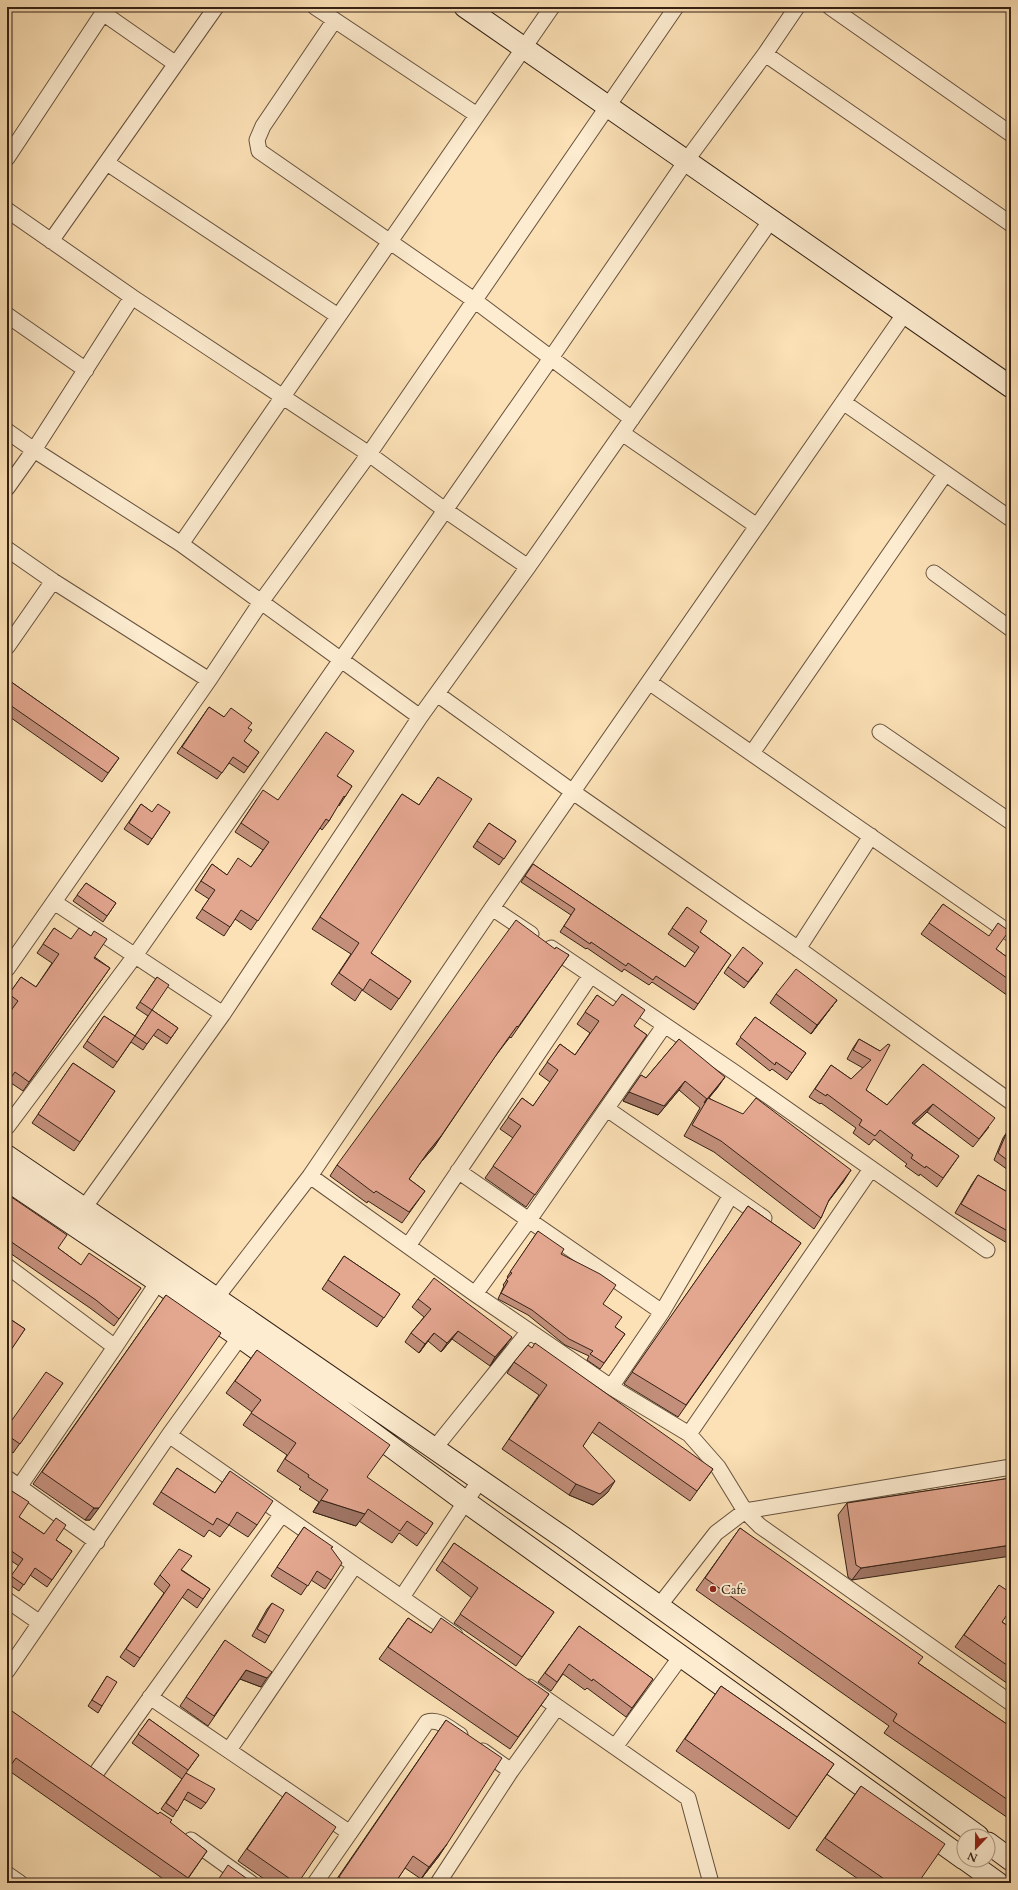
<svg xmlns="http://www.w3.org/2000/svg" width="1018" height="1890" viewBox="0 0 1018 1890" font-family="Cardo,serif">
	<rect width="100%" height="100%" fill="#fce1b6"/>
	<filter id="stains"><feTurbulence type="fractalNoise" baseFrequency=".005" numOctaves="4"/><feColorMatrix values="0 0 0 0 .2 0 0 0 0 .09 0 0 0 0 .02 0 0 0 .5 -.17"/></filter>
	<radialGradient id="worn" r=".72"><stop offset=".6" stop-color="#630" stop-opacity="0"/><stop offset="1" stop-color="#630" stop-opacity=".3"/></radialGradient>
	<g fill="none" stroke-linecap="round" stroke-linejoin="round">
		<g stroke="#66513d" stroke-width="17">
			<path id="street" d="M315,7L477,115
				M830,7L1011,134
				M103,13L176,64
				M334,21L263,126L257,140L259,151L474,300L632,419
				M765,54L1011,224
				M7,158L107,7
				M107,163L338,316
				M7,210L132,297L369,454L445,510L528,567
				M51,241L216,7
				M7,315L86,370
				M843,402L1011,519
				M7,431L34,450L181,544L420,717
				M622,433L757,526
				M7,488L34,450L132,297
				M181,544L552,7
				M7,549L53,581L209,680
				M934,573L1011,629
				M7,647L53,581
				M649,682L1011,934
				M437,694L573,792L807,955L1011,1102
				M880,732L1011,822
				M752,753L945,474
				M54,902L223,1014
				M492,908L531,934
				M551,948L734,1072L987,1250
				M798,949L871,836
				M7,969L209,680L261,602L369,454L676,7
				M607,1109L764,1218
				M7,1127L134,957L551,358L686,161L765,54L797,7
				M458,1171L662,1312
				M310,1176L475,1294L611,1387L689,1434L718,1467L745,1511L760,1526L1011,1703
				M84,1208L223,1014L420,717L528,567L771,220
				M408,1246L591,975
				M7,1266L115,1347
				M475,1294L529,1220L664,1026
				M216,1298L310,1176L492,908L905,313
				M611,1387L662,1312L731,1195
				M689,1434L871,1169
				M169,1435L455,1635
				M434,1449L529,1331
				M7,1478L97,1542
				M19,1487L115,1347L158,1282
				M402,1597L480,1480
				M7,1600L40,1623
				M659,1606L716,1533L745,1511L1011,1467
				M7,1671L169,1435L240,1337
				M529,1687L688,1798L711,1883
				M150,1697L350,1833
				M615,1747L682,1655
				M229,1750L355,1565
				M483,1751L511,1771
				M96,1773L282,1514
				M191,1840L251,1883
				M7,1874L20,1883
				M315,1883L427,1722C439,1718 450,1729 460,1735
				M438,1883L511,1771L557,1707"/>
		</g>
		<g stroke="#342115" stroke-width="23">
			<path id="secondary" d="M465,7L1011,387
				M7,1156L248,1320L564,1538L978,1836
				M7,1180L240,1337L317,1392L466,1502L964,1859
				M988,1843L1011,1860
				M966,1860L998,1883"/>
		</g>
		<use href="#street" stroke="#fdecd0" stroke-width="15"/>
		<use href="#secondary" stroke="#fdecd0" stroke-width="21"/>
	</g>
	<path fill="#c38f7b" stroke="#342115" d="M7,679L119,758L102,782L7,715Z
		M209,707L224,717L248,728L244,741L259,752L244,773L229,763L217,779L177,753Z
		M337,776L352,786L339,806L338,805L329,821L322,830L320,828L251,930L235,919L224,936L196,918L209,899L195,890L212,864L227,875L251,867L263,850L235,832L257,799L278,800Z
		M438,777L371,953L411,981L391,1010L362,990L355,1001L331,984L351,954L312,929L402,794L419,805Z
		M141,804L152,812H170L148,845L124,829Z
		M489,823L516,841L499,865L473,847Z
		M533,864L685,967L695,953L668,934L687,907L700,932L731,955L694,1010L652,982L649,985L624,969L622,972L587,948L586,949L560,932L571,915L521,882Z
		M86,883L116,903L103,922L73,901Z
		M943,904L996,949L1011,960V998L921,934Z
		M54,928L110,968L23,1091L8,1081L12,1010L7,1006V997L21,977L36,987L52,963L37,953Z
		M555,949L569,955L511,1038L510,1037L494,1058L434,1147L421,1162L409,1179L425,1191L402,1223L368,1201L367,1203L330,1176L337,1165Z
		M728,967L759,969L744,988L724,973Z
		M157,977L152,1010L178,1028L167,1044L153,1035L143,1050L131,1042L113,1068L83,1047L104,1016L135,1036L148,1016L136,1008Z
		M776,994L837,1000L811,1034L770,1003Z
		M597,995L634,1026L647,1035L526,1207L485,1178L513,1138L500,1129L522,1098L533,1106L550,1082L539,1074L560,1044L575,1055L590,1033L577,1024Z
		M755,1017L806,1053L787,1080L772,1069L770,1071L736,1044Z
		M679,1039L718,1087L709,1098L844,1181L828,1202L821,1218L814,1229L714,1152L684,1136L700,1108L679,1090L658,1115L623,1101L641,1075L646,1078Z
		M859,1039L880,1051L866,1090L887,1105L923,1064L989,1127L973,1147L927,1112L914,1124L959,1156L937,1187L920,1174L919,1176L905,1166L907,1164L874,1139L869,1145L853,1133L856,1128L821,1103L820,1104L809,1097L831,1065L851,1079L863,1068L847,1059L853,1048Z
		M73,1063L115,1091L74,1151L32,1123Z
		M1007,1132L1011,1135V1172L994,1160L1003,1138Z
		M978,1175L1011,1194V1242L1009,1244L955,1213L972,1184Z
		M7,1194L58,1248L81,1265L141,1288L114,1326L90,1308L7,1251Z
		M748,1206L801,1243L678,1417L624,1384Z
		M538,1231L561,1254L603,1304L615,1327L625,1334L600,1369L587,1360L589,1356L565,1345L528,1315L498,1299L504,1286L503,1285L508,1278L507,1277Z
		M344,1256L400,1294L377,1327L322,1289Z
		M166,1295L90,1520H85L33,1484Z
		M418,1299L506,1345L490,1366L452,1339L441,1352L428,1341L419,1353L405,1342L411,1333L424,1317L412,1307Z
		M7,1317L25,1329L7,1355Z
		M257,1350L367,1478L433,1523L417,1546L399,1533L392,1543L359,1521L356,1526L313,1512L319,1502L299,1489L301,1487L277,1471L287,1455L243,1425L252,1412L226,1393Z
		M514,1362L713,1469L690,1501L592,1432L583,1446L608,1492L593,1505L569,1495L502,1449L539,1395L507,1373Z
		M63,1383L13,1453L7,1448V1427Z
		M177,1468L215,1493L230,1471L257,1525L248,1537L229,1525L220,1537L209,1530L204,1537L153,1504Z
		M1011,1478L852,1580L848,1577L838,1515L847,1503Z
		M7,1488L19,1517L44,1534L56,1540L72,1551L47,1587L30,1575L19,1591L7,1583L19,1566L7,1558Z
		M304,1527L331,1548V1580L325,1589L311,1580L301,1595L271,1576Z
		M740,1528L918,1663L1011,1727V1820L884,1733L889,1726L696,1590Z
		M454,1543L554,1612L516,1666L454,1623L472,1598L436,1570Z
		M182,1570L210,1589L197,1608L182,1597L134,1667L120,1657L164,1593L154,1584L160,1575Z
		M999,1585L1002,1622L1011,1628V1686L955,1647Z
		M272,1603L269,1636L265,1643L252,1636L267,1609Z
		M408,1618L431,1633L549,1694L510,1749L379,1659Z
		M579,1626L653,1679L626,1717L587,1688L585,1690L563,1674L551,1691L538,1682Z
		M225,1640L261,1687L240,1679L208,1726L180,1706Z
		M107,1676L102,1706L98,1713L88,1706Z
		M721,1686L834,1764L789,1829L676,1751Z
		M7,1712L158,1814L207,1851L185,1883H169L8,1770L7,1771Z
		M149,1719L199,1755L186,1773L206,1803L201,1809L184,1799L173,1817L161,1809L182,1779L132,1743Z
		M446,1720L439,1856L421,1879L405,1868L395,1883H334Z
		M861,1786L918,1883H864L816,1850Z
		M286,1792L298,1883H270L238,1861Z"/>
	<path fill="#9f7464" stroke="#342115" d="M837,1000L830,1009L811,1034L817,1025Z
		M725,1077L718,1087L704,1103L707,1098Z
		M685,1081L679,1090L658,1115L623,1101L629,1092Z
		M933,1104L927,1112L906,1132L912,1123Z
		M441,1136L434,1147L420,1163L428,1152Z
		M851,1170L844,1181L821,1210L829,1200Z
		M458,1331L452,1339L441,1352L447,1343Z
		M434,1333L419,1353L425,1344Z
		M512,1337L506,1345L490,1366L495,1357Z
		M615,1481L608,1492L593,1505L569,1495L576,1484Z
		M321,1500L365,1514L356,1526L313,1512Z
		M94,1508H99L90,1520H85Z
		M1011,1545V1556L852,1580L861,1568Z
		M246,1670L267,1678L261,1687L240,1679Z
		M447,1844L439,1856L421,1879L429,1867Z"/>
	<path fill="#e3a68f" stroke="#342115" d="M7,679L119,758L108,773L7,703Z
		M209,707L224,717L231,708L252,723L248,728L252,730L244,741L259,752L248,767L233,757L222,773L182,747Z
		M326,732L354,751L337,776L352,786L345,797L344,796L329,821L326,819L258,921L241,910L230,927L202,909L215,890L201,881L212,864L227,875L238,858L251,867L269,842L241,823L263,790L278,800Z
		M438,777L472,799L371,953L411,981L399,999L370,979L363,990L339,973L359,943L320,917L402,794L419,805Z
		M141,804L152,812L158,804L170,812L152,839L129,823Z
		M489,823L516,841L504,859L477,841Z
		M533,864L685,967L699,947L672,928L687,907L707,921L700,932L731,955L698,1004L656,976L653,980L628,963L626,966L591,942L590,944L564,926L575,909L525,876Z
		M86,883L116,903L107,916L77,895Z
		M943,904L989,936L998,923L1009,931L996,949L1011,960V981L929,923Z
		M516,920L555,949L556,947L569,955L518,1027L517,1026L499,1051L441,1136L428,1152L409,1179L425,1191L409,1212L376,1191L374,1193L337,1165Z
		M54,928L71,939L79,928L91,936L94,931L107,939L94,958L110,968L29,1082L15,1072L7,1083V1016L18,1001L9,994L21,977L36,987L59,954L43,944Z
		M743,947L763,963L748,982L728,967Z
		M796,969L837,1000L817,1025L776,994Z
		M157,977L169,985L152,1010L140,1002Z
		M622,994L645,1010L634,1026L647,1035L535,1195L493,1166L521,1126L508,1117L522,1098L533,1106L558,1070L547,1062L560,1044L575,1055L599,1021L585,1012L597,995L613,1006Z
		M152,1010L178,1028L171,1038L158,1029L147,1044L135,1036Z
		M104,1016L135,1036L117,1062L87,1041Z
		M755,1017L806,1053L792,1073L776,1062L775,1065L740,1037Z
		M679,1039L725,1077L707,1099L685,1081L664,1106L629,1092L641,1075L646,1078Z
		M859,1039L880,1051L888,1044L890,1045L866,1090L887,1105L923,1064L995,1118L979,1139L933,1104L912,1123L959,1156L943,1178L926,1166L925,1168L911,1158L913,1155L880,1130L875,1136L859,1125L862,1120L827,1094L826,1096L815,1089L831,1065L851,1079L871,1060L853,1050Z
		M73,1063L115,1091L80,1142L38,1114Z
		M708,1098L743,1114L756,1098L851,1170L829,1200L821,1218L721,1141L692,1125Z
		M1007,1132L1011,1135V1163L998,1153Z
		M978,1175L1011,1194V1233L961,1204Z
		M7,1194L67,1235L58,1248L81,1265L89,1253L141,1288L119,1319L96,1300L7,1239Z
		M748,1206L801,1243L686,1405L632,1372Z
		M538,1231L564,1249L561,1254L600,1274L616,1285L603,1304L622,1317L615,1327L625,1334L604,1363L590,1354L593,1351L569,1339L532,1310L501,1293L508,1281L506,1280L512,1273L510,1272Z
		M344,1256L400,1294L384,1318L328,1280Z
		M434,1278L512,1337L495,1357L458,1331L447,1343L434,1333L425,1344L411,1333L431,1309L418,1299Z
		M166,1295L221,1333L99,1508H94L42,1472Z
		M7,1317L25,1329L11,1350L7,1348Z
		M535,1343L713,1469L697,1491L599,1422L583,1446L615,1481L600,1494L576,1484L509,1439L547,1385L514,1362L528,1345L532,1348Z
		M257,1350L390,1445L367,1477L433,1523L426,1534L407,1521L400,1531L368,1509L365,1514L321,1500L328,1490L308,1477L309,1475L285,1459L296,1443L251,1413L261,1400L235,1381Z
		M46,1372L63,1383L20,1444L7,1435V1427Z
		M177,1468L215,1493L230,1471L273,1501L257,1525L237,1512L229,1525L217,1518L213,1525L161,1492Z
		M1011,1478V1545L861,1568L856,1565L847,1503Z
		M7,1488L29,1502L19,1517L44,1534L56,1518L66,1525L56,1540L72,1551L52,1580L35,1568L24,1585L11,1576L23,1559L7,1548Z
		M304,1527L333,1547L331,1548L342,1563L331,1580L317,1571L308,1586L277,1567Z
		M740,1528L923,1657L918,1663L1011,1727V1802L893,1721L897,1714L705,1578Z
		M454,1543L554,1612L522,1657L460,1614L478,1588L442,1561Z
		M179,1549L192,1556L181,1570L210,1589L203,1599L188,1589L140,1658L126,1649L170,1585L160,1575Z
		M999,1585L1011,1593V1609L1002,1622L1011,1628V1668L964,1635Z
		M272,1603L284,1610L269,1636L257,1629Z
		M408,1618L431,1633L441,1618L549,1694L518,1737L388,1647Z
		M579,1626L653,1679L632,1708L593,1679L592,1681L569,1664L557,1682L545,1673Z
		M7,1633L12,1636L7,1643Z
		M225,1640L272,1672L267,1678L246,1670L214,1716L186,1697Z
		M107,1676L117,1682L102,1706L92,1700Z
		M721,1686L834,1764L797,1817L685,1739Z
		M9,1709L158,1814L160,1812L172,1820L170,1822L207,1851L188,1878L16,1758L8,1769L7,1768V1712Z
		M149,1719L199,1755L188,1770L138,1734Z
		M446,1720L502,1758L447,1844L429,1867L413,1856L395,1883H346L339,1877Z
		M186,1773L215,1789L206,1803L188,1792L177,1811L166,1803Z
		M861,1786L945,1844L918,1883H890L825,1838Z
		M286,1792L336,1827L298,1883H296L247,1849Z
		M228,1865L253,1883H216Z"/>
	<circle fill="#8f2418" stroke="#fdecd0" stroke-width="1.5" cx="713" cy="1589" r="4"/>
	<g text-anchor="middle" stroke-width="4" stroke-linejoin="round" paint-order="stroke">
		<g font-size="13" fill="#342115" stroke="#fdecd0" text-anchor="start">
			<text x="721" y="1594">Cafe</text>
		</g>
	</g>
	<rect width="1018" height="1890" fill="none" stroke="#fce1b6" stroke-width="24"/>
	<rect x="8" y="8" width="1002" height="1874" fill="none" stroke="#342115" stroke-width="2"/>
	<rect x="12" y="12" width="994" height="1866" fill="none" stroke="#342115"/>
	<g transform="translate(976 1848) rotate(202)"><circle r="19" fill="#fdecd0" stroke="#ad9b85"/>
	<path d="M0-3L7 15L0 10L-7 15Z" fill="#8f2418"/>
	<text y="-6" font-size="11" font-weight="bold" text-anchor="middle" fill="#342115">N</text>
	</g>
	<rect width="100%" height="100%" filter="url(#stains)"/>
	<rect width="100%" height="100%" fill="url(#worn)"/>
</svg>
